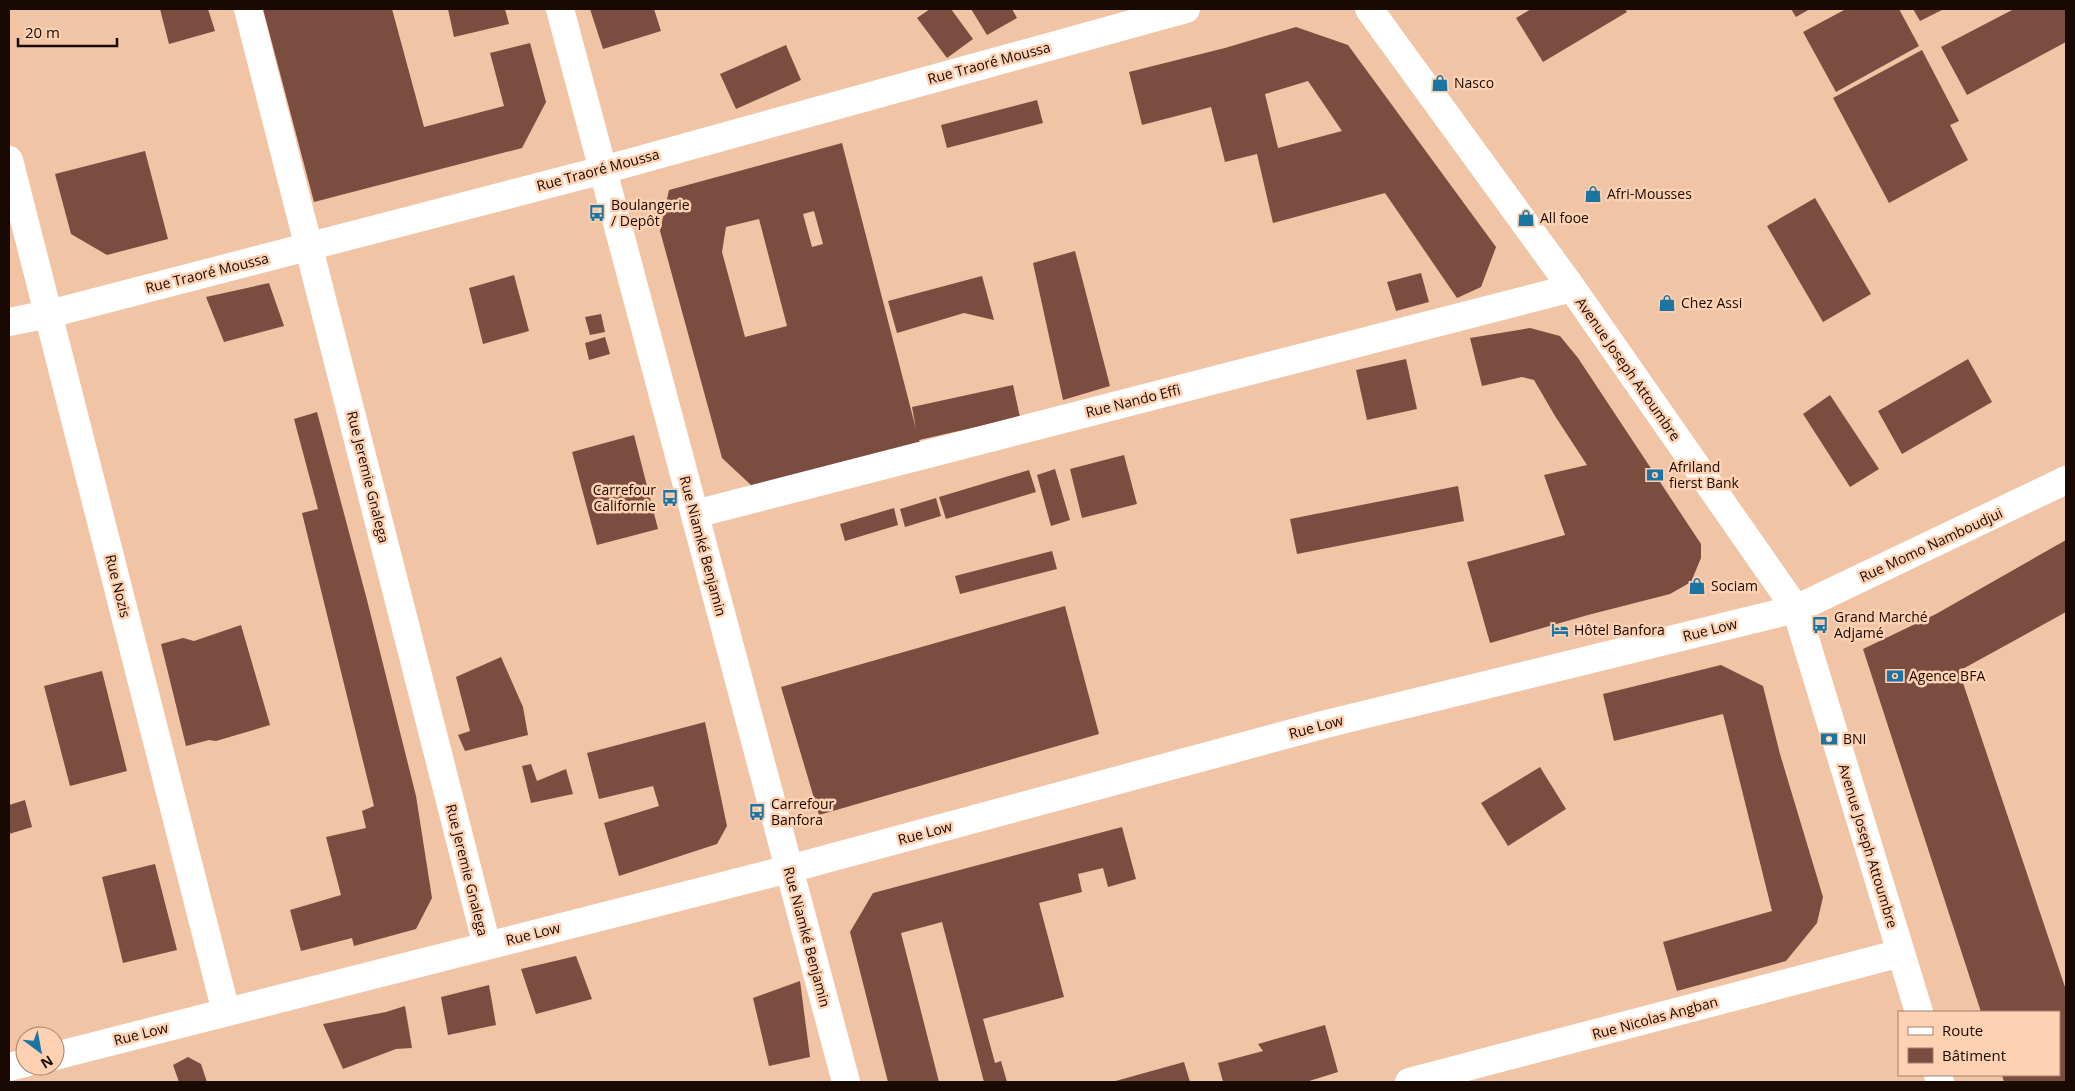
<svg xmlns="http://www.w3.org/2000/svg" width="2075" height="1091" viewBox="0 0 2075 1091" font-family="'Open Sans',sans-serif">
	<rect width="100%" height="100%" fill="#f0c4a5"/>
	<path fill="#7a4d40" fill-rule="evenodd" d="M160,9H208L215,31L169,44Z
		M263,9H392L424,127L504,106L490,53L530,43L546,102L522,148L314,202Z
		M448,9H505L509,24L454,37Z
		M590,9H654L661,31L603,49Z
		M930,9H951L973,39L947,58L917,18Z
		M971,9H1012L1017,18L987,35Z
		M1531,9H1625L1627,12L1543,62L1516,18Z
		M1791,9H1810L1796,17Z
		M1846,9H1899L1919,46L1836,92L1803,32Z
		M1913,9H1944L1920,21Z
		M2014,9H2066V42L1967,95L1941,47Z
		M1296,27L1348,45L1496,247L1481,287L1457,298L1385,193L1273,223L1257,154L1225,162L1211,107L1142,125L1129,72L1225,48ZM1308,81L1342,131L1278,148L1265,94Z
		M786,45L801,80L736,109L720,74Z
		M1922,50L1959,121L1950,125L1968,160L1889,203L1833,98Z
		M1037,100L1043,123L947,148L941,125Z
		M842,143L916,429L912,407L1013,385L1020,417L919,440L920,442L752,486L722,458L660,231L669,190ZM814,211L823,244L812,247L803,214ZM759,219L787,326L745,337L722,252L726,227Z
		M145,151L168,239L107,255L71,234L55,174Z
		M1815,198L1871,294L1823,322L1767,226Z
		M1075,251L1110,386L1063,400L1033,263Z
		M1421,273L1429,302L1396,311L1387,282Z
		M514,275L529,331L483,344L469,288Z
		M982,276L994,320L964,313L897,333L888,301Z
		M269,283L284,326L224,342L206,297Z
		M601,314L605,332L590,335L585,317Z
		M1530,328L1560,336L1578,358L1701,544V558L1691,582L1670,594L1588,615L1490,643L1467,562L1565,535L1544,475L1587,465L1555,416L1534,380L1522,377L1482,386L1470,338Z
		M605,337L610,354L589,360L585,343Z
		M1406,359L1417,409L1367,420L1356,370Z
		M1968,359L1992,402L1902,454L1878,411Z
		M1830,395L1879,469L1850,487L1803,414Z
		M317,412L367,600L416,796L432,898L416,929L354,946L352,938L301,951L290,910L341,895L326,837L366,828L362,811L374,806L302,513L318,509L294,419Z
		M634,435L658,529L597,545L572,452Z
		M1124,455L1137,504L1082,518L1070,469Z
		M1055,469L1070,520L1051,526L1037,475Z
		M1029,470L1036,492L946,519L939,497Z
		M1458,486L1464,521L1297,554L1290,519Z
		M936,498L941,516L905,527L900,509Z
		M894,508L898,525L845,541L840,524Z
		M2066,540V612L1959,671L2066,990V1082H2004L2002,1075H2059V1012H1981L1863,649L1936,614Z
		M1052,551L1057,569L960,594L955,576Z
		M1065,606L1099,734L819,815L781,687Z
		M241,625L270,725L216,741L209,740L186,746L161,644L183,638L194,641Z
		M501,657L523,707L528,735L465,751L458,735L470,731L456,677Z
		M1721,665L1763,686L1780,754L1823,897L1817,923L1786,961L1677,991L1663,942L1772,911L1723,714L1614,741L1603,694Z
		M102,671L127,771L70,786L44,686Z
		M705,722L727,826L717,844L619,876L604,823L659,806L653,786L599,799L587,753Z
		M531,764L537,781L566,769L573,794L531,803L522,766Z
		M1540,767L1566,809L1508,846L1481,803Z
		M25,800L32,827L9,834V805Z
		M1122,827L1136,879L1108,887L1103,868L1078,874L1082,892L1039,903L1064,997L983,1019L995,1063L1001,1061L1007,1082H984L942,922L901,933L939,1082H888L850,932L873,893Z
		M155,864L177,950L123,963L102,877Z
		M576,956L592,999L536,1014L521,969Z
		M800,981L810,1057L769,1066L753,998Z
		M489,985L496,1025L448,1035L441,997Z
		M405,1006L412,1048L396,1049L343,1069L323,1024L386,1012Z
		M1325,1025L1338,1072L1306,1082H1223L1218,1063L1263,1051L1258,1044Z
		M188,1057L201,1064L207,1082H179L173,1065Z
		M1184,1062L1190,1082H1112Z"/>
	<g fill="none" stroke-linecap="round" stroke-linejoin="round">
		<path stroke="#fff" stroke-width="28" d="M248,9L487,946
			M560,9L846,1082
			M1369,9L1572,288L1796,609L1919,1012
			M9,160L226,1012
			M9,322L49,314L603,170L1186,9
			M695,514L1572,288
			M55,1056L789,869L1326,724L1796,609L2066,480
			M9,1067L25,1063
			M1938,1075L1940,1082
			M1409,1082L1901,953"/>
	</g>
	<defs>
		<g id="shop-bare" transform="scale(1.35)"><path d="M-5-2.5h2.3a2.7 3.5 0 0 1 5.4 0H5L5.5 6h-11ZM-1.5-2.5h3a1.5 2.3 0 0 0-3 0Z" fill="#1a75a3" stroke="#fdd1b2" stroke-width="2.5" paint-order="stroke"/></g>
		<g id="bus-bare" transform="scale(1.35)"><path d="M-5-6H5V4H4V6H2V4H-2V6H-4V4H-5ZM-3.5-4V0h7V-4ZM-3.5 1.2v1.5H-2V1.2ZM2 1.2v1.5H3.5V1.2Z" fill="#1a75a3" stroke="#fdd1b2" stroke-width="2.5" paint-order="stroke"/></g>
		<g id="bank-bare" transform="scale(1.35)"><path d="M-6-4H6V4H-6ZM0-2.3a2.3 2.3 0 1 0 0 4.6a2.3 2.3 0 1 0 0-4.6Z" fill="#1a75a3" stroke="#fdd1b2" stroke-width="2.5" paint-order="stroke"/></g>
		<g id="hotel-bare" transform="scale(1.35)"><path d="M-6-4.5h1.5V1H6V5H4.5V3h-9V5H-6ZM-4 0a1.8 1.8 0 1 1 3.6 0ZM.5 0V-2.5h3Q6-2.5 6 0Z" fill="#1a75a3" stroke="#fdd1b2" stroke-width="2.5" paint-order="stroke"/></g>
	</defs>
	<g fill-rule="evenodd">
		<use href="#shop-bare" x="1440" y="83"/>
		<use href="#shop-bare" x="1593" y="194"/>
		<use href="#bus-bare" x="597" y="213"/>
		<use href="#shop-bare" x="1526" y="218"/>
		<use href="#shop-bare" x="1667" y="303"/>
		<use href="#bank-bare" x="1655" y="475"/>
		<use href="#bus-bare" x="670" y="498"/>
		<use href="#shop-bare" x="1697" y="586"/>
		<use href="#bus-bare" x="1820" y="625"/>
		<use href="#hotel-bare" x="1560" y="630"/>
		<use href="#bank-bare" x="1895" y="676"/>
		<use href="#bank-bare" x="1829" y="739"/>
		<use href="#bus-bare" x="757" y="812"/>
	</g>
	<g text-anchor="middle" stroke-width="5" stroke-linejoin="round" paint-order="stroke">
		<g font-size="14" fill="#180a02" stroke="#fdd1b2">
			<text transform="translate(989 63) rotate(-15)" y="5">Rue Traoré Moussa</text>
			<text transform="translate(598 170) rotate(-15)" y="5">Rue Traoré Moussa</text>
			<text transform="translate(207 273) rotate(-14)" y="5">Rue Traoré Moussa</text>
			<text transform="translate(1628 369) rotate(55)" y="5">Avenue Joseph Attoumbre</text>
			<text transform="translate(1133 401) rotate(-14)" y="5">Rue Nando Effi</text>
			<text transform="translate(368 477) rotate(76)" y="5">Rue Jeremie Gnalega</text>
			<text transform="translate(1931 545) rotate(-25)" y="5">Rue Momo Namboudjui</text>
			<text transform="translate(703 546) rotate(75)" y="5">Rue Niamké Benjamin</text>
			<text transform="translate(118 586) rotate(76)" y="5">Rue Nozis</text>
			<text transform="translate(1710 630) rotate(-14)" y="5">Rue Low</text>
			<text transform="translate(1316 727) rotate(-15)" y="5">Rue Low</text>
			<text transform="translate(925 833) rotate(-15)" y="5">Rue Low</text>
			<text transform="translate(1868 846) rotate(73)" y="5">Avenue Joseph Attoumbre</text>
			<text transform="translate(467 870) rotate(76)" y="5">Rue Jeremie Gnalega</text>
			<text transform="translate(533 934) rotate(-14)" y="5">Rue Low</text>
			<text transform="translate(807 937) rotate(75)" y="5">Rue Niamké Benjamin</text>
			<text transform="translate(1655 1018) rotate(-15)" y="5">Rue Nicolas Angban</text>
			<text transform="translate(141 1034) rotate(-14)" y="5">Rue Low</text>
		</g>
		<g font-size="14" fill="#180a02" stroke="#fdd1b2" text-anchor="start">
			<text x="1454" y="88">Nasco</text>
			<text x="1607" y="199">Afri-Mousses</text>
			<text x="611" y="210">Boulangerie<tspan x="611" dy="16">/ Depôt</tspan></text>
			<text x="1540" y="223">All fooe</text>
			<text x="1681" y="308">Chez Assi</text>
			<text x="1669" y="472">Afriland<tspan x="1669" dy="16">fierst Bank</tspan></text>
			<text x="656" y="495" text-anchor="end">Carrefour<tspan x="656" dy="16">Californie</tspan></text>
			<text x="1711" y="591">Sociam</text>
			<text x="1834" y="622">Grand Marché<tspan x="1834" dy="16">Adjamé</tspan></text>
			<text x="1574" y="635">Hôtel Banfora</text>
			<text x="1909" y="681">Agence BFA</text>
			<text x="1843" y="744">BNI</text>
			<text x="771" y="809">Carrefour<tspan x="771" dy="16">Banfora</tspan></text>
		</g>
	</g>
	<rect width="2075" height="1091" fill="none" stroke="#180a02" stroke-width="20"/>
	<rect x="1898" y="1011" width="162" height="65" fill="#fdd1b2" stroke="#a1816c"/>
	<rect x="1908" y="1027" width="25" height="8" fill="#ffffff" stroke="#a1816c"/>
	<text x="1942" y="1036" font-size="15" fill="#180a02">Route</text>
	<rect x="1908" y="1048" width="25" height="15" fill="#7a4d40" stroke="#a1816c"/>
	<text x="1942" y="1061" font-size="15" fill="#180a02">Bâtiment</text>
	<g transform="translate(40 1051) rotate(148)"><circle r="24" fill="#fdd1b2" stroke="#a1816c"/>
	<path d="M0-4L9 19L0 12L-9 19Z" fill="#1a75a3"/>
	<text y="-8" font-size="14" font-weight="bold" text-anchor="middle" fill="#180a02">N</text>
	</g>
	<path d="M18 38v8h99v-8" fill="none" stroke="#180a02" stroke-width="2.5"/>
	<text x="25" y="38" font-size="15" fill="#180a02" stroke="#fdd1b2" stroke-width="4" paint-order="stroke">20 m</text>
</svg>
